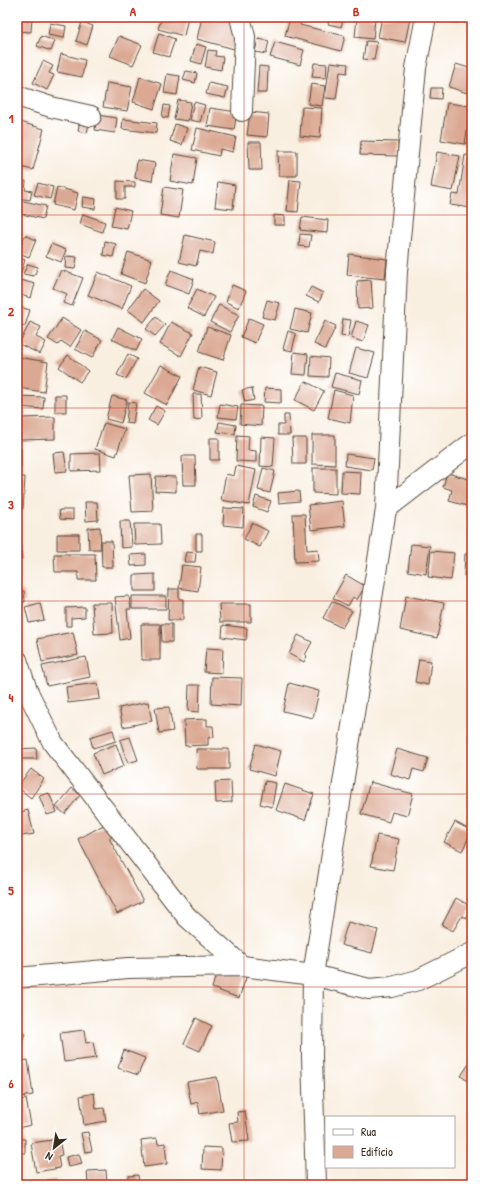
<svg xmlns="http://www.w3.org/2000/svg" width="489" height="1202" viewBox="0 0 489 1202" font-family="'Patrick Hand',sans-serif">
	<rect width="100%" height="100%" fill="#fff"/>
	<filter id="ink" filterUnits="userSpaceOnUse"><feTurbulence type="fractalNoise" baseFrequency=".025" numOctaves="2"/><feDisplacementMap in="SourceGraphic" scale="8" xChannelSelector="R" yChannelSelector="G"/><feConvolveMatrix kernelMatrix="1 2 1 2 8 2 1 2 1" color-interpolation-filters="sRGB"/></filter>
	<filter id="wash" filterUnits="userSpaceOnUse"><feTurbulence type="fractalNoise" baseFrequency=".012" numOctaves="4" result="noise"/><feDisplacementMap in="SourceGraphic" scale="16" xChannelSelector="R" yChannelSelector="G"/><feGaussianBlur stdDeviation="0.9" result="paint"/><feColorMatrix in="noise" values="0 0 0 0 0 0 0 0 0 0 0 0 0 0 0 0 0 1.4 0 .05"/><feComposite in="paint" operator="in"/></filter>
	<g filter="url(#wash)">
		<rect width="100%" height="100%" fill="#f9efe1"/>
		<g id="blocks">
			<path fill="#dba993" d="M17,17H32L31,32L17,31Z
				M162,17H188L184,36L158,29Z
				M202,17H222L245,23L238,50L197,39Z
				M290,17H302L300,25L345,36L341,51L285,36Z
				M330,17H344L341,27L328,24Z
				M357,17H371V19H375L373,39L355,37Z
				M382,17H405L410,19L405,42L378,37Z
				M447,17H460V21L446,19Z
				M82,22L93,26L87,45L76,41Z
				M50,23L66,26L64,38L48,35Z
				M159,33L175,39L169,57L153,52Z
				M41,36L55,41L51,51L37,46Z
				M119,36L142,45L133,65L110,56Z
				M258,39L269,41L266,54L255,52Z
				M366,41L377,42L374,60L363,59Z
				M275,42L304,50L300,65L270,57Z
				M196,44L206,47L201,64L191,61Z
				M208,50L216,51L215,56L223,57L221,70L205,67Z
				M61,54L85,60L82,77L57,72Z
				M43,61L53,66L49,73L54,75L47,90L33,83Z
				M330,62L348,64L347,73L340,72L336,99L325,98Z
				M314,63L327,64L326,78L312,77Z
				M456,64L472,69V76L467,93L449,87Z
				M259,66L268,67L267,93H257Z
				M186,71L197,73L195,83L183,80Z
				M167,74L180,76L177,95L164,93Z
				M140,77L162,84L154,109L133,102Z
				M107,83L132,87L127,111L103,107Z
				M209,83L228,87L225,98L206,94Z
				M311,84L325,86L322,106L308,104Z
				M431,88H442L441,99L430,98Z
				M178,100L191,102L188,121L174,119Z
				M194,102L205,105L200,122L190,120Z
				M447,103L471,106L465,144L441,140Z
				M164,105L170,106L168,118L162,117Z
				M302,107L322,108L320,138L300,136Z
				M82,108L92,110L87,133L78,131Z
				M210,108L237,112L234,130L207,126Z
				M250,112L269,114L267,137L247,135Z
				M97,115L117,118L115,133L95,130Z
				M123,119L157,123L156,133L122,129Z
				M17,121L44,129L33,170L17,166Z
				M175,124L187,128L182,145L170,141Z
				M197,128L236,137L233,152L220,149L219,156L192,150Z
				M361,141L398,142V156L360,155Z
				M248,142H261L262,170H249Z
				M278,151H297V176H279Z
				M437,152L460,156L453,191L431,187Z
				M174,154L197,158L193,185L170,181Z
				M465,155L472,156V208L450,205L452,194L459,195Z
				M137,160L155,163L152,181L135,178Z
				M17,180L26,181L25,190L32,191L30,200L17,198Z
				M290,180L301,181L298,212L287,211Z
				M117,181L135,182V187H125V199H117Z
				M218,182L235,185L233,209L215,207Z
				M38,183L53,187L50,199L34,195Z
				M57,187L78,193L74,210L53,205Z
				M164,187L183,190L179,218L160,215Z
				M83,197L96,199L95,209L82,207Z
				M19,200L46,206L43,219L17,213Z
				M115,207L131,211L127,229L111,226Z
				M83,214L105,222L102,232L80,224Z
				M274,215L285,216V225H274Z
				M302,217L328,220L327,233L300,230Z
				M300,234L311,235L309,247L299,246Z
				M25,235L36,240L29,257L18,253Z
				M185,235L215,242L213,254L200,251L196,266L179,262Z
				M105,241L116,244L113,257L103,255Z
				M51,244L66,250L61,262L46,256Z
				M128,252L152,260L145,283L121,274Z
				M349,254L387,259L385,279L347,275Z
				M66,256L77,257L75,269L65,268Z
				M17,257L25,260L20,275L17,274Z
				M28,264L38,267L34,276L23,274Z
				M61,270L83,278L72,306L63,303L67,294L53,288Z
				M171,270L194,279L189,294L165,285Z
				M98,272L131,286L122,309L88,295Z
				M17,279L35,284L31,298L17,294Z
				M371,280L373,308L358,309L357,281Z
				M232,285L246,291L239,308L226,302Z
				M311,287L323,293L319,302L306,296Z
				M143,289L159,301L144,322L128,310Z
				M197,289L214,297L204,317L187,308Z
				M267,300L280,303L275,320L262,317Z
				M219,305L239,315L230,332L210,322Z
				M17,306L30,310L25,326L17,324Z
				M295,309L312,313L307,333L290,329Z
				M156,317L165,325L155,336L146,329Z
				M62,318L81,330L70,347L61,341L58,345L48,339Z
				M249,318L263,324L255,343L241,337Z
				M343,319L351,320L348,337L341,336Z
				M325,321L336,326L325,349L314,344Z
				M356,321L369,325L363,342L351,338Z
				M30,322L41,327L36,337L46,342L40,354L19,344Z
				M171,322L193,333L181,356L160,344Z
				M118,327L142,339L136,351L112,339Z
				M207,327L231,335L223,360L199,352Z
				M17,329L21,331L17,340Z
				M85,331L102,340L92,358L75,349Z
				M288,331L296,334L292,351L283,349Z
				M356,348L375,353L368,378L349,373Z
				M294,352L308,354L306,375L292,374Z
				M128,354L137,359L126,379L117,375Z
				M68,355L88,371L80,382L59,367Z
				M311,356L329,358L328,377L310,376Z
				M17,357L48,362L44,392L17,388Z
				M161,365L182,376L167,405L145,393Z
				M199,367L217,372L211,395L193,390Z
				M335,373L362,380L359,394L331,387Z
				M305,381L324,391L314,410L295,400Z
				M252,388L254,400L245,402L242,390Z
				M265,388L281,389V403L264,402Z
				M334,390L353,395L350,423L328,418Z
				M193,394H201L202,419L194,420Z
				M55,395H66V412H55Z
				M17,396L44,397L43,409L17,407Z
				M112,396L127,400L121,423L106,419Z
				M128,402L136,403L133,424L126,423Z
				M220,404L238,407L236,419L218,417Z
				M241,405L262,406L261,426L240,424Z
				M156,406L165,411L157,425L148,420Z
				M284,415H289L290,435H278V425H284Z
				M55,417V439L20,440V418Z
				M219,422L236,425L235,434L217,432Z
				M104,423L125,429L116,456L95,449Z
				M237,435L249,436L248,450L256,451V462L236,461Z
				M312,435H335V465L312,464Z
				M261,437L275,438L273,467L260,466Z
				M210,438H219V460H210Z
				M292,438H306V464H293Z
				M17,449H21V469H17Z
				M64,452L67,471L55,472L53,453Z
				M100,453L101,470L71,471V454Z
				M346,454L374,458L372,470L345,466Z
				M182,456H195L196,485H183Z
				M236,466L256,470L249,505L221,500L226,474L234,476Z
				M263,468L275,471L270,493L258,490Z
				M313,468H336V494L313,493Z
				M342,471L361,472L360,494L341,493Z
				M447,473L472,480L471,507L449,501L452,490L443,487Z
				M151,474L153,511L132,512L129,475Z
				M156,476L176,477V492L155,491Z
				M17,477H25L23,509H17Z
				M299,491L300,501L279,503L278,493Z
				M256,496L271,501L267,512L253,507Z
				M342,501L345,526L311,530L308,505Z
				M85,502H97L98,520L86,521Z
				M224,508L244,509L243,527L223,525Z
				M59,510H73V520L60,519Z
				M293,514H305L307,550L318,549L319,561L295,562Z
				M120,521H130L132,547L121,548Z
				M252,523L268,531L260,547L244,539Z
				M134,524H160L161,544L135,545Z
				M100,527L101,549H89L88,528Z
				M17,528L22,559L17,560Z
				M57,534H79V550H57Z
				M196,534H202V551H196Z
				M101,541H112L113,567H102Z
				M411,544L430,546L426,574L408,571Z
				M471,546L472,576H464L465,554H470Z
				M431,551L454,553L451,580L428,577Z
				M186,552L196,553L195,562H184Z
				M54,554H95L96,580H78V572H55Z
				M146,554V565L131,566L130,555Z
				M182,565L201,567L198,591L179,588Z
				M155,574V591H134V575Z
				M346,575L365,586L357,600L353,597L348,606L333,598Z
				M169,589H179V599H183V620H168Z
				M17,591H24L25,602L17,603Z
				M129,596L131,609H127L130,638L120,640L115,597Z
				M132,596H166V609H132Z
				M406,596L444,603L437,638L400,630Z
				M332,601L352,611L342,628L323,618Z
				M40,603L44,620L29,623L25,607Z
				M92,603H112L113,633L94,634Z
				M219,604H251V622H220Z
				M85,607V617L71,618V626H66V608Z
				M141,624H160V660H142Z
				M161,624H172V642H162Z
				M223,625L247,628L246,640L222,637Z
				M73,632L78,655L42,662L37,639Z
				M298,635L312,642L305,655L307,656L304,662L289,654Z
				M206,648L223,649L222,673L204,672Z
				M86,657L90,677L47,686L42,666Z
				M419,659L431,661L428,685L415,682Z
				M212,677L242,678L241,706L211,704Z
				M98,683L100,699L68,703L66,687Z
				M289,683L319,691L313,718L283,711Z
				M189,685H200L199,712L188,711Z
				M148,702L152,721L123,727L119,708Z
				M169,707L173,731L159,733L155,708Z
				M207,719V726H213L214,737L208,738V745L185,746L184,720Z
				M17,727L20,737L17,738Z
				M113,730L116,741L93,748L90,737Z
				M130,737L138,760L128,763L120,740Z
				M116,744L124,766L102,775L93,753Z
				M256,744L281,751L275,776L249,769Z
				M36,748L37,759H18V749Z
				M196,749H229V769H197Z
				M397,749L428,758L424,772L413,769L410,780L390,774Z
				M31,769L44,779L31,798L17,787Z
				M231,781L232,802L216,803L215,782Z
				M265,781L276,783L272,807L260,804Z
				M370,782L413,794L407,816L392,812L389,822L361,814Z
				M285,784L314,794L305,820L276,810Z
				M72,788L80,795L65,814L56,807Z
				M49,793L57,812L47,815L39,796Z
				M28,810L34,834L17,837V813Z
				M111,821L118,834L109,838L143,901L117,914L78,839Z
				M455,822L472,831L462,851L444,842Z
				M377,835L399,839L393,870L371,866Z
				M456,898L472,907L466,918L462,916L453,931L442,925Z
				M348,922L378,930L372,953L341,945Z
				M219,965L247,975L239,998L212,988Z
				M196,1018L212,1026L200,1051L184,1044Z
				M84,1030L86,1043L93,1042L96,1058L64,1062L60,1033Z
				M17,1031L25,1034L17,1054Z
				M124,1050L145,1058L138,1075L118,1068Z
				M472,1059V1084L461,1076Z
				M28,1060L33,1095L19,1097L17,1062Z
				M217,1077L223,1110L200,1114L198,1102L191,1104L187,1082Z
				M94,1093L96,1109L104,1108L106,1121L84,1125L80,1096Z
				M26,1099L31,1125L17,1128V1100Z
				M245,1111L249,1141L232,1142L229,1123L238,1122L237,1112Z
				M88,1132L92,1151L85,1152L81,1133Z
				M157,1138L158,1144L165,1143L167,1164L144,1167L141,1140Z
				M17,1139H25V1153H17Z
				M59,1139L62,1155L58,1156L60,1168L36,1172L31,1143Z
				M203,1147L222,1148L221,1170L202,1169Z
				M79,1154L82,1164L68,1167L66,1157Z
				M106,1170L107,1185H88L87,1171Z
				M138,1175L139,1185H128V1176Z
				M56,1180V1185H46V1181Z"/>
		</g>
	</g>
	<g filter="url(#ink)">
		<use href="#blocks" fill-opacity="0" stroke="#58483b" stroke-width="1"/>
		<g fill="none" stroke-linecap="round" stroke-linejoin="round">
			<g stroke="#58483b" stroke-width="22">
				<path id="minor" d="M240,17L245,37L242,111
					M17,96L51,107L91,116
					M386,509L472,443
					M17,660L27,690L53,743L187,917L242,966L313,975L369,989L392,987L418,980L472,953
					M17,978L128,968L242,966
					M316,1185L312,1056L313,975L386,509L397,271L416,68L426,17"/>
			</g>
			<use href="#minor" stroke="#fff" stroke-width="20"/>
		</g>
	</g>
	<path fill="none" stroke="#c8321e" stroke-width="1" stroke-opacity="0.55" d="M244,17V1185M17,215H472M17,408H472M17,601H472M17,794H472M17,987H472"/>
	<rect width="489" height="1202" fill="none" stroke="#fff" stroke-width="44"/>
	<rect x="325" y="1116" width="130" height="52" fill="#ffffff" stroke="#b1aaa5"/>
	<rect x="333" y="1129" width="20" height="6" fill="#ffffff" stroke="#b1aaa5"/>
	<text x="361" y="1136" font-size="12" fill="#3b2a1e">Rua</text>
	<rect x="333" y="1146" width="20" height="12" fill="#dba993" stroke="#b1aaa5"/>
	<text x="361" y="1156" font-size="12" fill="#3b2a1e">Edifício</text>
	<g transform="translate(54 1148) rotate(210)" stroke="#ffffff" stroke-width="3" paint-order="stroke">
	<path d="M0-3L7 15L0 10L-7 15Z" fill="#3b2a1e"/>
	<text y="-6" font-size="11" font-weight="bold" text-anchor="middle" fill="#3b2a1e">N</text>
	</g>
	<rect x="22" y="22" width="445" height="1158" fill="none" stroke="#c8321e" stroke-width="1.5"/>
	<g font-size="13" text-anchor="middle" font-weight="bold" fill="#c8321e">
		<text x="133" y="16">A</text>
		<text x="356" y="16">B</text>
		<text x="11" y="123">1</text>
		<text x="11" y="316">2</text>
		<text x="11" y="509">3</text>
		<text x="11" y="702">4</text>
		<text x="11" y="895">5</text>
		<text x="11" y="1088">6</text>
	</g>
</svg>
